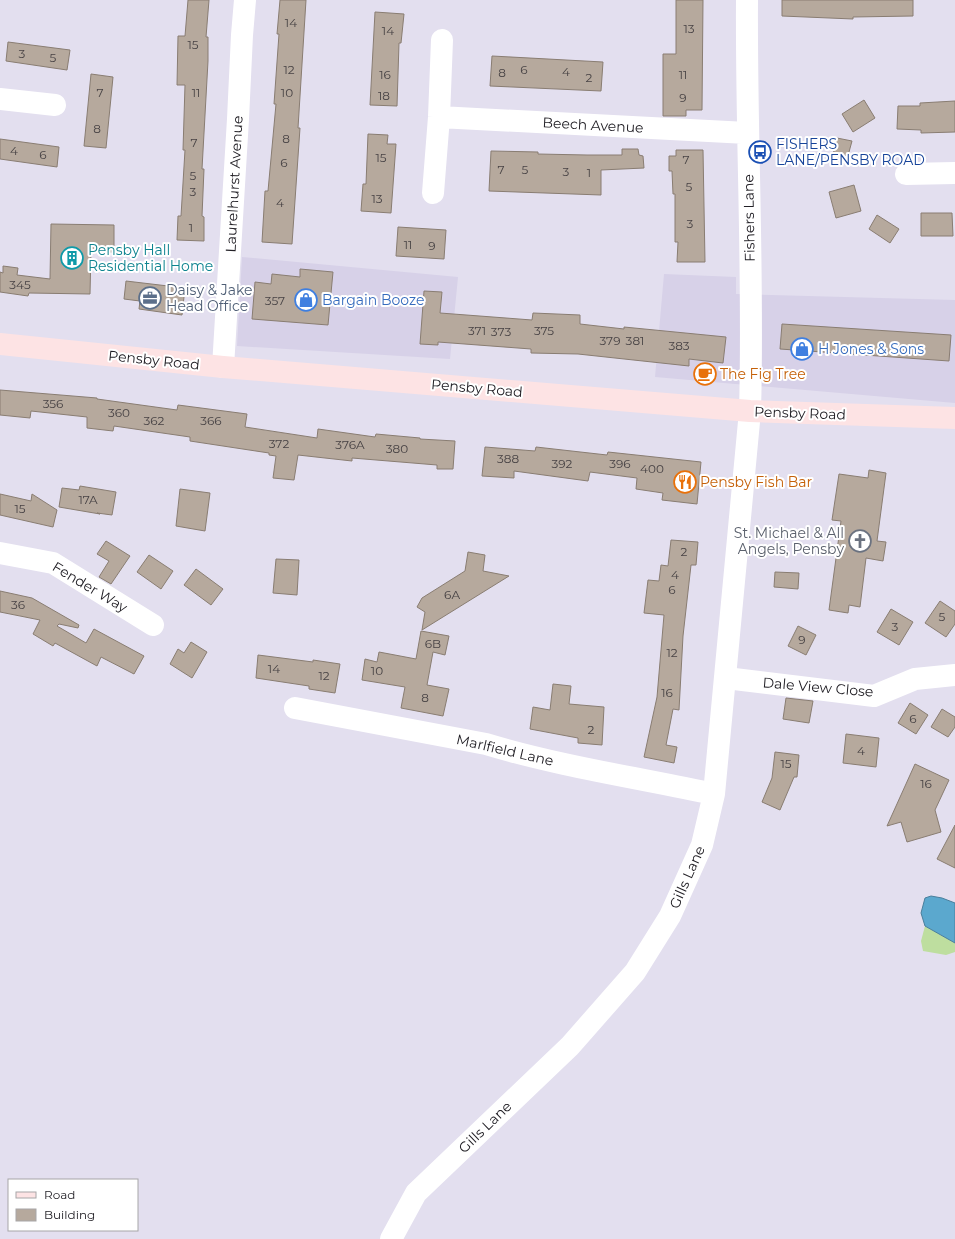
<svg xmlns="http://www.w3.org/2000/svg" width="955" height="1239" viewBox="0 0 955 1239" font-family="Montserrat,sans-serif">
	<rect width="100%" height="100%" fill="#e3dfef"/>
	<path fill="#d7d1e8" d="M242,257L458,277L450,359L237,346Z
		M664,274L736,277V294L955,300V403L655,377Z"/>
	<path fill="#bede9f" d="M925,926L955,943V952L946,955L923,951L921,941Z"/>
	<path fill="#5ba8ce" stroke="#4a7f9c" d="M931,896L942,898L955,903V943L925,926L921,913L925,898Z"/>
	<path fill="#b6a99d" stroke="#897d72" d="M188,0H209L206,37H208V61L202,169H204L202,216L204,217V241L177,240L178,216H181L185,150H183L185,85H177L178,36H185Z
		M280,0H306L298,128H300L292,244L262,242L265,191H268L276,104H274L279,34H277Z
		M676,0H703L702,110H686V116H663V54H676Z
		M782,0H913V16L853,17V19L782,16Z
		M375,12L404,14L401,43H399L397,106L370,105Z
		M8,42L70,50L67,70L6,61Z
		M492,56L603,62L601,91L490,86Z
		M91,74L113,77L106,148L84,146Z
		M864,100L875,118L853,132L842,114Z
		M955,101V132L921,133V130L897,129L898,106H920V103Z
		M368,134L388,135L387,144H396L391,213L361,211L363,184H366Z
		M837,138L852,141L846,163L832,159Z
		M0,139L59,147L57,167L0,159Z
		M622,149H638L639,155L643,156L644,168L601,170V195L489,191L491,151L538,152V154L587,155H622Z
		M676,150H703L705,262H677L678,242H675V194H673L672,171H669V156H676Z
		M854,185L861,211L836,218L829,192Z
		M921,213H952L953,236H921Z
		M877,215L899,229L890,243L869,229Z
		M51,224L114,225V252H91L90,294L29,293L28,296L0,292V272L3,273V266L18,268L17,275L50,279Z
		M398,227L446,230L444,259L396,256Z
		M300,269L333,272L328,325L252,319L255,282L271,284L272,274L300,277Z
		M126,281L185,288L182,315L139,309L140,301L124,299Z
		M424,291L442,292L440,313L532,320L533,313L580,315V324L624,329V327L726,337L723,363L689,359V366L578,354L531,353V349L438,342V345L420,344Z
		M782,324L951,335L949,361L780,349Z
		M0,390L97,398V399L177,410L178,405L247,414L245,427L317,438L318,429L375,437L376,434L420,438V439L455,441L453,469H437V465L352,458V461L298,455L294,480L273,478L276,456L269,455V453L190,441V437L114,426L113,431L87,428V417L31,411L30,418L0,415Z
		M485,447L535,451L536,447L607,455L608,452L701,462L697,504L662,500L663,493L636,489L637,478L590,472L588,481L514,471V478L482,476Z
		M869,470L886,473L877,541L886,542L883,561L866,558L860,607L849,605L848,613L829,610L841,521L832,520L839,474L868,478Z
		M80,486L116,492L112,515L97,513L100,514L59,507L62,488L79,490Z
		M180,489L210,493L205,531L176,526Z
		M0,494L31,501L32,494L57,510L53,527L0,515Z
		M671,540L698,542L696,565H691L683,636L679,710L673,709L666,745L677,747L674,763L644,757L657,697L664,615L644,613L648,580L659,581L661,565L668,566Z
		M106,541L130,556L111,584L99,577L109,561L97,554Z
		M468,552L485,555L483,571L509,576L422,630L425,612L417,607L422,598L465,571Z
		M149,555L173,571L161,589L137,572Z
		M276,559L299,560L297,595L273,593Z
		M196,569L223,589L211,605L184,585Z
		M775,572L799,573L798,589L774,587Z
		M0,591L32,598L79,625L78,628L59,624L57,626L86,643L94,629L144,656L134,674L101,657L97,666L55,643L53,646L33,634L40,620L0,612Z
		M940,601L955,611V624L946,637L925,623Z
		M891,609L913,622L899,645L877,632Z
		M798,626L816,635L806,655L788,646Z
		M421,631L449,636L445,655L433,652L427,685L449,689L443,716L401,708L405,687L362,680L365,659L377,662L379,652L416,659Z
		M191,642L207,652L192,678L170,664L178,649L184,653Z
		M258,655L313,662V660L340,664L335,693L309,689V686L256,678Z
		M553,684L571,686L569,704L604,707L602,745L578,743V738L530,729L533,707L550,710Z
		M786,698L813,701L809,723L783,719Z
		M910,703L928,715L916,734L898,723Z
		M942,709L955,717V727L948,737L931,727Z
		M846,734L879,738L876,767L843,763Z
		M775,752L799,755L797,777H794L780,810L762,802L772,778Z
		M915,764L949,780L935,810L941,832L907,842L901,822L887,826Z
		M955,825V868L937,859Z"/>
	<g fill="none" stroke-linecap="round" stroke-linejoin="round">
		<path stroke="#fff" stroke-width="22" d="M0,99L55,105
			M439,117L747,133
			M906,174L955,173
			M433,193L439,117L442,40
			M223,367L238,119L242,35L245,0
			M0,553L53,563L153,625
			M726,678L874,696L915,679L955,675
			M295,708L486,744C559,766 639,778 714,794
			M391,1239L416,1193L570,1046L635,972L670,916L702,845L714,794L750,411C754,274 746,137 747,0"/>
		<path stroke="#fde3e4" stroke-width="22" d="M0,344L223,367L750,411L955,418"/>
	</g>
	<defs>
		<g id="bus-ring" transform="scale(1.15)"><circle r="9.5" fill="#fff" stroke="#1a4fb4" stroke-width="1.5"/><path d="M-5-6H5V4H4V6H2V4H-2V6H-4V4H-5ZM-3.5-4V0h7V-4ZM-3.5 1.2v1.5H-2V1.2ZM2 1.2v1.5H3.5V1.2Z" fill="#1a4fb4"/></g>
		<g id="building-ring" transform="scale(1.15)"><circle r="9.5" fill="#fff" stroke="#0f9aa8" stroke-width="1.5"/><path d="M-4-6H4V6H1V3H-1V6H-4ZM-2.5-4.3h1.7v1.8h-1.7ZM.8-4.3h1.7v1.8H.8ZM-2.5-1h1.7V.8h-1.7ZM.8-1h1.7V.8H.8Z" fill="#0f9aa8"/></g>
		<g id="office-ring" transform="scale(1.15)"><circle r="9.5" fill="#fff" stroke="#5c6f8a" stroke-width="1.5"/><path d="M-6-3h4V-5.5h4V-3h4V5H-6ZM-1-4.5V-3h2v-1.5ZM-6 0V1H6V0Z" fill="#5c6f8a"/></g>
		<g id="shop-ring" transform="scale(1.15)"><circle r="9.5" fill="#fff" stroke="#3f7fe0" stroke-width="1.5"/><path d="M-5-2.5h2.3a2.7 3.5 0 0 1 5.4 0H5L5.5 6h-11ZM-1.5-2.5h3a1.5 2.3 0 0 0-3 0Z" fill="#3f7fe0"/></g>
		<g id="cafe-ring" transform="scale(1.15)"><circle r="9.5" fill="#fff" stroke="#e8710a" stroke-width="1.5"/><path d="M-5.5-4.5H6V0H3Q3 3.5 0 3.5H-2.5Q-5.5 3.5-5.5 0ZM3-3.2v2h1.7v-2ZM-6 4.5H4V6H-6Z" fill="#e8710a"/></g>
		<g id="restaurant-ring" transform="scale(1.15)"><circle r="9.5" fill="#fff" stroke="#e8710a" stroke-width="1.5"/><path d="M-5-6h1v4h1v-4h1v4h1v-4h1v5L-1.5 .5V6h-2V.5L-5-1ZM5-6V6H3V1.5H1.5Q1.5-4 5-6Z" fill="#e8710a"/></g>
		<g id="church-ring" transform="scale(1.15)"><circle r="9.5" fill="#fff" stroke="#6b7280" stroke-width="1.5"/><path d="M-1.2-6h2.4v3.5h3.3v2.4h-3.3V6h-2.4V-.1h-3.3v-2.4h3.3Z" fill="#6b7280"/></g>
	</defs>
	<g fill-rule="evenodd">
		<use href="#bus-ring" x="760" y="152"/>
		<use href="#building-ring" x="72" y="258"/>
		<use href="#office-ring" x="150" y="298"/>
		<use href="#shop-ring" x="306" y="300"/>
		<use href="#shop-ring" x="802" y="349"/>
		<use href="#cafe-ring" x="705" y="374"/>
		<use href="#restaurant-ring" x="685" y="482"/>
		<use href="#church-ring" x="860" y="541"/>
	</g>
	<g text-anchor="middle" stroke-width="4" stroke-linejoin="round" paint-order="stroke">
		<g font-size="12" fill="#474244">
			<text x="291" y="27">14</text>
			<text x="689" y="33">13</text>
			<text x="388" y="35">14</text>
			<text x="193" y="49">15</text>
			<text x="22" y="58">3</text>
			<text x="53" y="62">5</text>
			<text x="289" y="74">12</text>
			<text x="524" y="74">6</text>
			<text x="566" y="76">4</text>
			<text x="502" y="77">8</text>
			<text x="385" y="79">16</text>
			<text x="683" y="79">11</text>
			<text x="589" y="82">2</text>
			<text x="100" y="97">7</text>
			<text x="196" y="97">11</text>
			<text x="287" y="97">10</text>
			<text x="384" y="100">18</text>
			<text x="683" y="102">9</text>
			<text x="97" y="133">8</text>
			<text x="286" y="143">8</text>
			<text x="194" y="147">7</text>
			<text x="14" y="155">4</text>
			<text x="43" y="159">6</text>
			<text x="381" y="162">15</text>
			<text x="686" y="164">7</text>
			<text x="284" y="167">6</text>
			<text x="501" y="174">7</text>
			<text x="525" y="174">5</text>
			<text x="566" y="176">3</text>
			<text x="589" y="177">1</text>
			<text x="193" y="180">5</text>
			<text x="689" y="191">5</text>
			<text x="193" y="196">3</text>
			<text x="377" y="203">13</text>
			<text x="280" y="207">4</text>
			<text x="690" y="228">3</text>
			<text x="191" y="232">1</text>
			<text x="408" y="249">11</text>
			<text x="432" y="250">9</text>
			<text x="20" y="289">345</text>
			<text x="275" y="305">357</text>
			<text x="477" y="335">371</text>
			<text x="544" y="335">375</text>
			<text x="501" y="336">373</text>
			<text x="610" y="345">379</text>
			<text x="635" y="345">381</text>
			<text x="679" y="350">383</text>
			<text x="53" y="408">356</text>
			<text x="119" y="417">360</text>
			<text x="154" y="425">362</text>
			<text x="211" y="425">366</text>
			<text x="279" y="448">372</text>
			<text x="350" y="449">376A</text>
			<text x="397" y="453">380</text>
			<text x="508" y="463">388</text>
			<text x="562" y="468">392</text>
			<text x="620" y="468">396</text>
			<text x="652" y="473">400</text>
			<text x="88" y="504">17A</text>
			<text x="20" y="513">15</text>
			<text x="684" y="556">2</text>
			<text x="675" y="579">4</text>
			<text x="672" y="594">6</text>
			<text x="452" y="599">6A</text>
			<text x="18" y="609">36</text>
			<text x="942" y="621">5</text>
			<text x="895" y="631">3</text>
			<text x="802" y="644">9</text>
			<text x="433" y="648">6B</text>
			<text x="672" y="657">12</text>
			<text x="274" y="673">14</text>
			<text x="377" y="675">10</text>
			<text x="324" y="680">12</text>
			<text x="667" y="697">16</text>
			<text x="425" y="702">8</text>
			<text x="913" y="723">6</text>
			<text x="591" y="734">2</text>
			<text x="861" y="755">4</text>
			<text x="786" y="768">15</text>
			<text x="926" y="788">16</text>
		</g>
		<g font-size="14" fill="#222026" stroke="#fff">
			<text transform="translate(593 125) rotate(3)" y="5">Beech Avenue</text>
			<text transform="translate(234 184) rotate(-87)" y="5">Laurelhurst Avenue</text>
			<text transform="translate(749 218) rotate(-91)" y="5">Fishers Lane</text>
			<text transform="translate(154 360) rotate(6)" y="5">Pensby Road</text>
			<text transform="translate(477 388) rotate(5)" y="5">Pensby Road</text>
			<text transform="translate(800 413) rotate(2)" y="5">Pensby Road</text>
			<text transform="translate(90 587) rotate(31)" y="5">Fender Way</text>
			<text transform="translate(818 687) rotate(5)" y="5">Dale View Close</text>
			<text transform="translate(505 750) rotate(13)" y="5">Marlfield Lane</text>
			<text transform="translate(687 877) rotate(-66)" y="5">Gills Lane</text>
			<text transform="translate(485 1127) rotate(-44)" y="5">Gills Lane</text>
		</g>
		<g font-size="14" fill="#164399" stroke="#fff" text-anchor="start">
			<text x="776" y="149">FISHERS<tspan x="776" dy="16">LANE/PENSBY ROAD</tspan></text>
		</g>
		<g font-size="14" fill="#0d838f" stroke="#fff" text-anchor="start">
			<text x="88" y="255">Pensby Hall<tspan x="88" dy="16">Residential Home</tspan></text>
		</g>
		<g font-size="14" fill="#4e5e75" stroke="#fff" text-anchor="start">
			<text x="166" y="295">Daisy &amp; Jake<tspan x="166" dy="16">Head Office</tspan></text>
		</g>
		<g font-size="14" fill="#366cbe" stroke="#fff" text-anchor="start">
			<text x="322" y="305">Bargain Booze</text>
			<text x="818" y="354">H Jones &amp; Sons</text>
		</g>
		<g font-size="14" fill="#c56008" stroke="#fff" text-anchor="start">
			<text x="720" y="379">The Fig Tree</text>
			<text x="700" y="487">Pensby Fish Bar</text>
		</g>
		<g font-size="14" fill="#5b616d" stroke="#fff" text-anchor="end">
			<text x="844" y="538">St. Michael &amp; All<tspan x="844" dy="16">Angels, Pensby</tspan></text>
		</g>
	</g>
	<rect x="8" y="1179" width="130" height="52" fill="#ffffff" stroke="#a7a6a8"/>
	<rect x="16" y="1192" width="20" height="6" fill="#fde3e4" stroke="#a7a6a8"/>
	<text x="44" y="1199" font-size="12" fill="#222026">Road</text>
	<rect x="16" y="1209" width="20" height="12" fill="#b6a99d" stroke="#a7a6a8"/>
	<text x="44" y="1219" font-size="12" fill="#222026">Building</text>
</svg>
